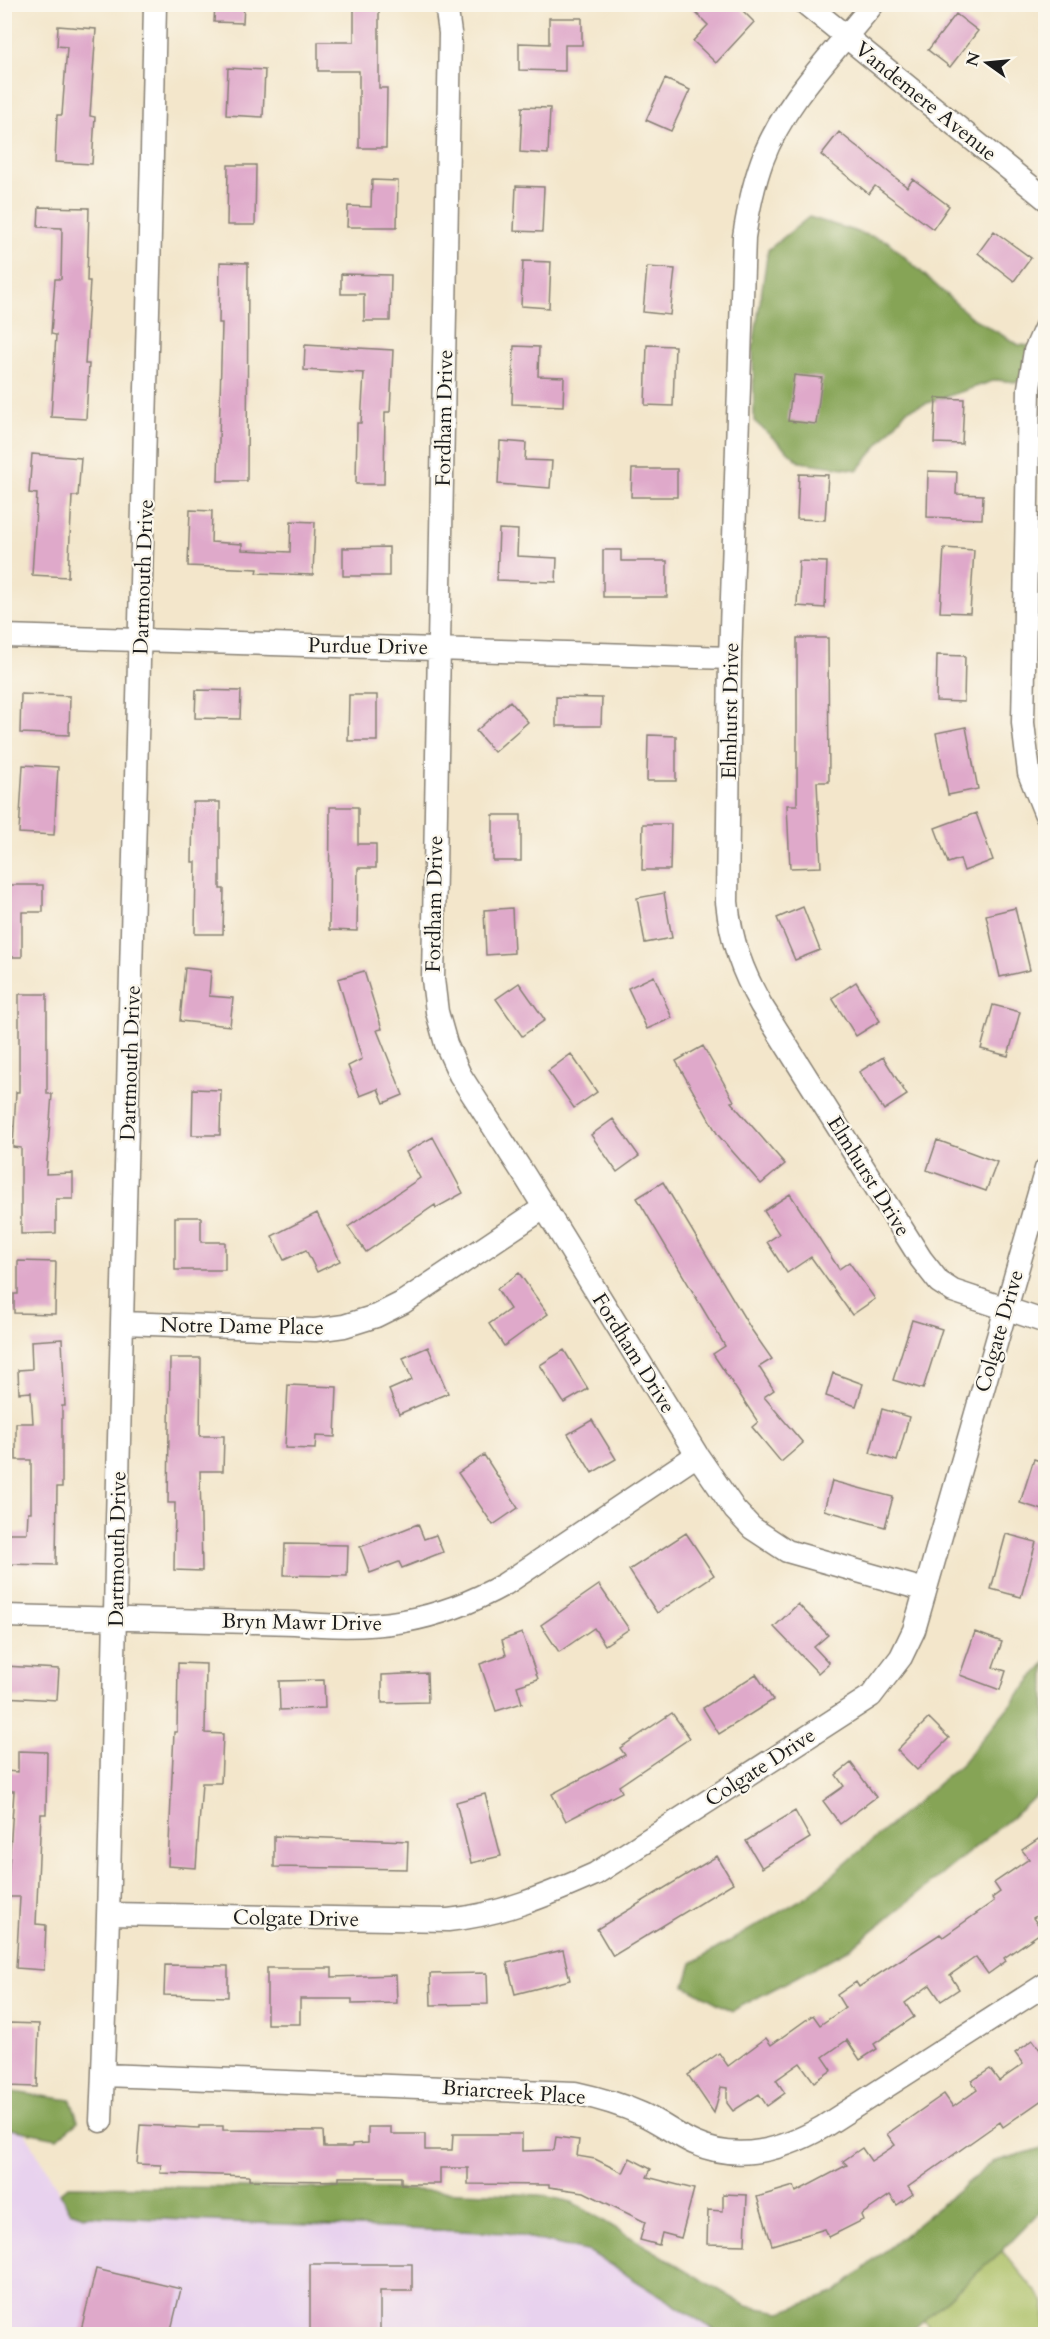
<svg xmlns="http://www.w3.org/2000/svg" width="1050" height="2339" viewBox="0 0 1050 2339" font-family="Cardo,serif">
	<rect width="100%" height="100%" fill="#fbf7ec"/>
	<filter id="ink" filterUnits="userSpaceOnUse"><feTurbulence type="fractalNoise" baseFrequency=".0167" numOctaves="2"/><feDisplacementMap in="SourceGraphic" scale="12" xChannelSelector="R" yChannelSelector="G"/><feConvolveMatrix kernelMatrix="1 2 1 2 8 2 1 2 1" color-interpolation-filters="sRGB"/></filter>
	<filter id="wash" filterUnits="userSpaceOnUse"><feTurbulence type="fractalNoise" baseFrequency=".008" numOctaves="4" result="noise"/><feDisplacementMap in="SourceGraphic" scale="24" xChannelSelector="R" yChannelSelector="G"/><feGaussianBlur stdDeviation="1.35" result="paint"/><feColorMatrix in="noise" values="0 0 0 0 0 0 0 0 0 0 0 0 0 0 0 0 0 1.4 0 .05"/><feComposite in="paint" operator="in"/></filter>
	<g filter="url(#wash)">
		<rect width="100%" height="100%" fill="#f3e6cb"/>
		<path fill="#e8d2ee" d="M4,2128L25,2132L70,2211L84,2216L508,2233L590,2252L721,2334H5Z"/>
		<path fill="#a8bd61" stroke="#626c3e" stroke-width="1.5" d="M1002,2251L1045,2302V2334H935L923,2320Z"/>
		<path fill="#86a457" stroke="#51603a" stroke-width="1.5" d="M809,217L887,241L971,317L1019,345L1045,347V385L996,380L907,410L858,470L800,462L754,421L753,348L768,250Z
			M1045,1663V1786L1022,1809L851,1948L732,2011L685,1986L692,1963L809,1895L962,1763Z
			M5,2091L71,2100L78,2121L57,2138L5,2128Z
			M1046,2147L1045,2207L1002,2251L908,2334H721L590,2252L508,2233L84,2216L70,2211L60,2193L68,2186L384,2189L540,2195L572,2202L746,2306L781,2312L834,2293L993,2162Z"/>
		<g id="blocks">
			<path fill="#dfa9ca" d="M215,4H244L243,23L214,22Z
				M354,4H379V88H387L386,148H359V71H318V42H354Z
				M687,4H736L754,22L716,63L693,41L708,25Z
				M956,14L978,31L950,67L928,50Z
				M549,18H582V45H565V71L519,70V43L549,44Z
				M58,26L96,29L90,116L95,117L92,164L55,162L57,115H62L67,47L57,46Z
				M228,68L265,70L263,117L226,115Z
				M665,79L690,90L671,131L646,120Z
				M522,107L550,108L548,154L520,152Z
				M839,132L907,187L913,179L949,206L933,229L875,186L869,194L821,155Z
				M228,165H256L255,225H227Z
				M372,180L398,181L397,227H347L348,206L371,207Z
				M516,186L544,187L542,232L514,231Z
				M39,207L89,208L87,281H90L85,364H89L86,419L51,417L56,335L51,334L55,279H61L62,228L38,227Z
				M994,231L1031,258L1014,281L978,253Z
				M523,261L551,262L549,308L521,306Z
				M220,262L248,263L247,481H218L222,323H219Z
				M647,267L675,269L670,315L643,312Z
				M341,274L391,275L390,321H364V294H341Z
				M305,345L393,350L390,412H385L384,484H356L357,423H361L364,373L304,370Z
				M647,345L675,346L673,406L645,405Z
				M514,346L539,347L538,376L564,377L563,406L512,404Z
				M794,375L822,378L816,424L788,421Z
				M936,398L964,399L962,444L934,443Z
				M500,441L526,443L525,460L552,461L550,488L498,484Z
				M32,454L81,458L78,496H72L68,577L32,575L37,494L29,493Z
				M632,469H677V497H631Z
				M928,471L957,472L956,494L983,495L982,519L927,517Z
				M799,474L828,475L825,520L797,519Z
				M190,510L212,511L211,542L242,544V550L290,552L291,521L315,522L313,575L257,573L258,569L188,566Z
				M499,529L518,530L517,556L557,558L556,582L497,580Z
				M389,547V576H343V548Z
				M944,548L974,550L970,613L940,612Z
				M603,550H621V561H667V597H603Z
				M799,561L827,562L825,608L797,606Z
				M797,638H828L829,782H817L821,867L790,868L787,805H797Z
				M937,655L965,656L964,702L936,701Z
				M196,690L241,691L240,719L195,718Z
				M21,694L70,696L69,735L20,733Z
				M349,695H377V741H348Z
				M556,697L602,698L601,726H556Z
				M510,701L528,722L494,752L476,731Z
				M966,727L978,789L948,795L936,733Z
				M648,735L676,736V781H647Z
				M23,765L58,767L54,835L19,833Z
				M193,802H220V889H224L223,934H195L196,862H192Z
				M330,807H358V844H376V868H358L357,931L329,930Z
				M976,813L993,860L964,871L960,859L948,863L935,828Z
				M493,815H521V861H493Z
				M643,824H671L670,870H642Z
				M5,885H43V912H22V957H4Z
				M664,893L672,938L645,943L637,898Z
				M803,907L820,950L795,960L777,918Z
				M512,908L514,953L486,955L484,910Z
				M1015,908L1030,970L1000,977L986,915Z
				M185,968L211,971L209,996L233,998L230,1026L180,1021Z
				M364,971L382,1029L377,1030L403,1095L384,1103L378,1089L360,1096L348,1066L362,1059L338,979Z
				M654,976L672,1018L647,1029L628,988Z
				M856,982L880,1021L856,1036L832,998Z
				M519,983L545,1020L522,1036L496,999Z
				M19,994H47V1094H52L46,1174L73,1173V1199H56V1233L21,1234V1148L13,1147L16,1092H19Z
				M993,1005L1020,1012L1008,1056L981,1049Z
				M703,1046L734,1101L731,1102L785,1164L761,1184L718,1135L676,1061Z
				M571,1054L597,1092L574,1108L548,1071Z
				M883,1057L907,1095L884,1110L859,1072Z
				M193,1089L221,1090L220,1135H192Z
				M613,1119L639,1156L617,1172L591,1135Z
				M433,1137L463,1193L436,1208L435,1205L366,1252L348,1227L420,1178L406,1152Z
				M937,1140L997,1162L986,1191L927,1170Z
				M663,1182L751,1329L772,1359L759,1367L774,1390L764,1397L803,1443L781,1462L752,1427L758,1422L713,1354L725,1346L637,1198Z
				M790,1194L839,1269L849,1262L875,1299L852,1315L811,1257L787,1273L767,1242L779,1234L764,1211Z
				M317,1213L340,1261L317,1272L306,1250L284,1260L272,1236Z
				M175,1217H201V1242H225V1270H175Z
				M18,1261L56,1262L55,1314L14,1313V1294H18Z
				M519,1273L548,1314L504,1346L489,1324L510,1309L497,1289Z
				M912,1320L942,1329L923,1389L893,1380Z
				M62,1339L65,1406H62V1487H57L56,1565L4,1564V1533H27L28,1512H31V1460H16V1423H33L31,1392L19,1393L18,1370L32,1369L31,1341Z
				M428,1347L448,1393L399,1414L389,1390L412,1380L403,1358Z
				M564,1350L588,1389L564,1403L540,1365Z
				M170,1358H201L200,1436H224L223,1471H200L202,1571L174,1570L175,1503H168Z
				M833,1373L863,1384L856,1406L826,1396Z
				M288,1385L337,1387L335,1437L316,1436L315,1449L285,1448Z
				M882,1409L909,1417L897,1461L870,1453Z
				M592,1420L616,1459L592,1473L568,1434Z
				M484,1455L518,1508L493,1525L458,1473Z
				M1034,1459L1046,1463V1511L1020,1503Z
				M832,1481L893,1497L885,1527L824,1510Z
				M418,1524L424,1539L436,1535L443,1552L402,1568L399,1562L370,1573L360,1547Z
				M686,1533L714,1575L657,1613L629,1570Z
				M1006,1534L1036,1542L1021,1597L991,1589Z
				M285,1544L348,1545L347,1576L284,1575Z
				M599,1585L629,1629L605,1645L594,1628L559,1652L541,1625Z
				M798,1604L828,1635L814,1647L829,1663L818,1673L774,1627Z
				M975,1632L1002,1642L993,1667L1006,1671L1000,1690L960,1675Z
				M522,1633L538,1679L517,1686L522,1703L496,1711L480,1664L506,1655L502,1640Z
				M178,1663L206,1664L205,1733L223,1734L221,1783H202L196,1868L168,1866L174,1732H177Z
				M4,1666L59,1669L57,1700L4,1697Z
				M427,1673L428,1702L382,1703V1675Z
				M756,1674L773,1700L719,1734L703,1708Z
				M324,1680L325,1708L280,1710L279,1681Z
				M672,1713L690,1738L619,1786L622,1792L566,1821L552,1794L625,1755L620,1748Z
				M929,1718L949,1738L917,1770L897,1750Z
				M18,1751L47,1752L46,1814H41L36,1924L46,1925L44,1970L16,1968L20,1897H7L14,1791H4V1771L18,1772Z
				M851,1763L876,1797L840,1824L823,1801L844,1786L836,1775Z
				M485,1794L501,1856L471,1863L456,1802Z
				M795,1811L810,1838L762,1868L746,1841Z
				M1046,1834V1910L1033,1918L1043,1931L1004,1958L1006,1961L988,1974L976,1957L950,1975L959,1989L941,2001L930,1985L905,2003L914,2017L874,2044L877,2049L860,2060L847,2040L823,2057L832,2070L814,2082L800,2063L776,2080L785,2093L767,2106L759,2094L733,2111L727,2103V2088L721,2087L714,2113L688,2075L719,2053L728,2066L766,2038L771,2045L813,2015L820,2025L845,2008L837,1995L856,1982L859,1987L940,1934L943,1937L994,1901L992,1898L1000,1892L994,1883L1029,1859L1022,1850Z
				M274,1836L408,1841L407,1869L274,1867Z
				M717,1856L733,1883L613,1956L597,1929Z
				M563,1950L570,1980L515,1994L507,1963Z
				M165,1965L228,1966V1997L164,1995Z
				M267,1968H332V1977L396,1975L397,2003L352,2004V1999H300V2024H267Z
				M487,1973L488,2004L431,2005L430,1974Z
				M9,2023L39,2024L37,2087L6,2086Z
				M1033,2040L1046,2058V2097L1003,2127L1000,2122L908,2187L913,2194L897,2205L890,2195L861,2215L863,2220L829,2237L825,2229L772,2245L757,2197L794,2186L796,2192L847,2165L843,2161L862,2148L871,2161L895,2145L887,2134L944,2094L953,2107L977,2090L972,2081L990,2069L999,2081L1023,2064L1015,2053Z
				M140,2125L199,2128V2126H223V2130L323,2131L324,2147H352V2144L368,2143V2127H391V2134H425V2150H452L453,2134H522V2151L554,2150L556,2137L579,2140L577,2156L595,2159L623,2173L630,2158L651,2169L647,2177L694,2189L681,2238L662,2233L659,2245L640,2240L645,2222L584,2192L549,2187V2185L468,2184V2168H440V2184H401V2177H339V2181L249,2180V2176L160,2173L161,2165L137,2164Z
				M723,2194L747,2195L745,2245L707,2244L708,2210L723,2211Z
				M310,2264H412V2291H380V2334H310Z
				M96,2269L181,2289L170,2334H80Z"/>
		</g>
	</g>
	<g filter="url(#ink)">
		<use href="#blocks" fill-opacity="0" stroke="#888174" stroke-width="1.5"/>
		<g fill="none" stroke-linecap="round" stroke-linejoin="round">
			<g stroke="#888174" stroke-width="25">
				<path id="minor" d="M446,4L450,33L433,979L437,1012L446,1044L460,1075L525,1176L697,1455L735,1510L752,1528L787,1551L925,1590
					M806,4L1046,199
					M873,4C834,53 784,101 762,161C753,186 748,211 744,237L730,658L727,902C731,941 742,971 761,1005L921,1259L939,1282L953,1291L1046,1322
					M1046,326L1035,351L1029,388L1023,723L1029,773L1046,815
					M4,636L730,658
					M122,1323L315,1330L344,1326L376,1316L402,1303L545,1207
					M4,1616L295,1623C374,1631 435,1623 505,1584L697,1455
					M109,1914L448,1920C500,1915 548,1895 595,1874L871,1696L901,1657L914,1630L1046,1169
					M103,2075L575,2093C598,2098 620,2104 642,2114C660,2122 676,2135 694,2143C739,2163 783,2150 823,2127L1046,1984
					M101,2121C111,1894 113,1667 119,1440C131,962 146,483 155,4"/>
			</g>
			<use href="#minor" stroke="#fff" stroke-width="22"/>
		</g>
	</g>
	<g text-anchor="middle" stroke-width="4.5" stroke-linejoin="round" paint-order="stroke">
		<g font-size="21" fill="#1c1c1c" stroke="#fbf7ec">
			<text transform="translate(926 101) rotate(39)" y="7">Vandemere Avenue</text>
			<text transform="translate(444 418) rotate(-89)" y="7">Fordham Drive</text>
			<text transform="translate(143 577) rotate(-88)" y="7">Dartmouth Drive</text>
			<text transform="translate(368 646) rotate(1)" y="7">Purdue Drive</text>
			<text transform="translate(730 711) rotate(-89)" y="7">Elmhurst Drive</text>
			<text transform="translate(434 904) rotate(-89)" y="7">Fordham Drive</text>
			<text transform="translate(130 1063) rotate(-88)" y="7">Dartmouth Drive</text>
			<text transform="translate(869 1176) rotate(58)" y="7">Elmhurst Drive</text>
			<text transform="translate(242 1326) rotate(1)" y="7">Notre Dame Place</text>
			<text transform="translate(999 1331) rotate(-74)" y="7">Colgate Drive</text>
			<text transform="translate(634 1353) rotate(58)" y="7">Fordham Drive</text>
			<text transform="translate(117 1549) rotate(-89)" y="7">Dartmouth Drive</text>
			<text transform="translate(302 1622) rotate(1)" y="7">Bryn Mawr Drive</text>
			<text transform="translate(760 1767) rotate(-33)" y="7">Colgate Drive</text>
			<text transform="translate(296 1918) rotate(1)" y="7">Colgate Drive</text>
			<text transform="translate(514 2092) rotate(4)" y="7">Briarcreek Place</text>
		</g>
	</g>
	<rect width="1050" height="2339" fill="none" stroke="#fbf7ec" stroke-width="24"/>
	<g transform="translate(987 63) rotate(285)" stroke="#fbf7ec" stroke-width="4.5" paint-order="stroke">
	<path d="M0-4.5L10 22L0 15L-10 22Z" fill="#1c1c1c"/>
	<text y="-9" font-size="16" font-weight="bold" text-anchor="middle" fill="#1c1c1c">N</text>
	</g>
</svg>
